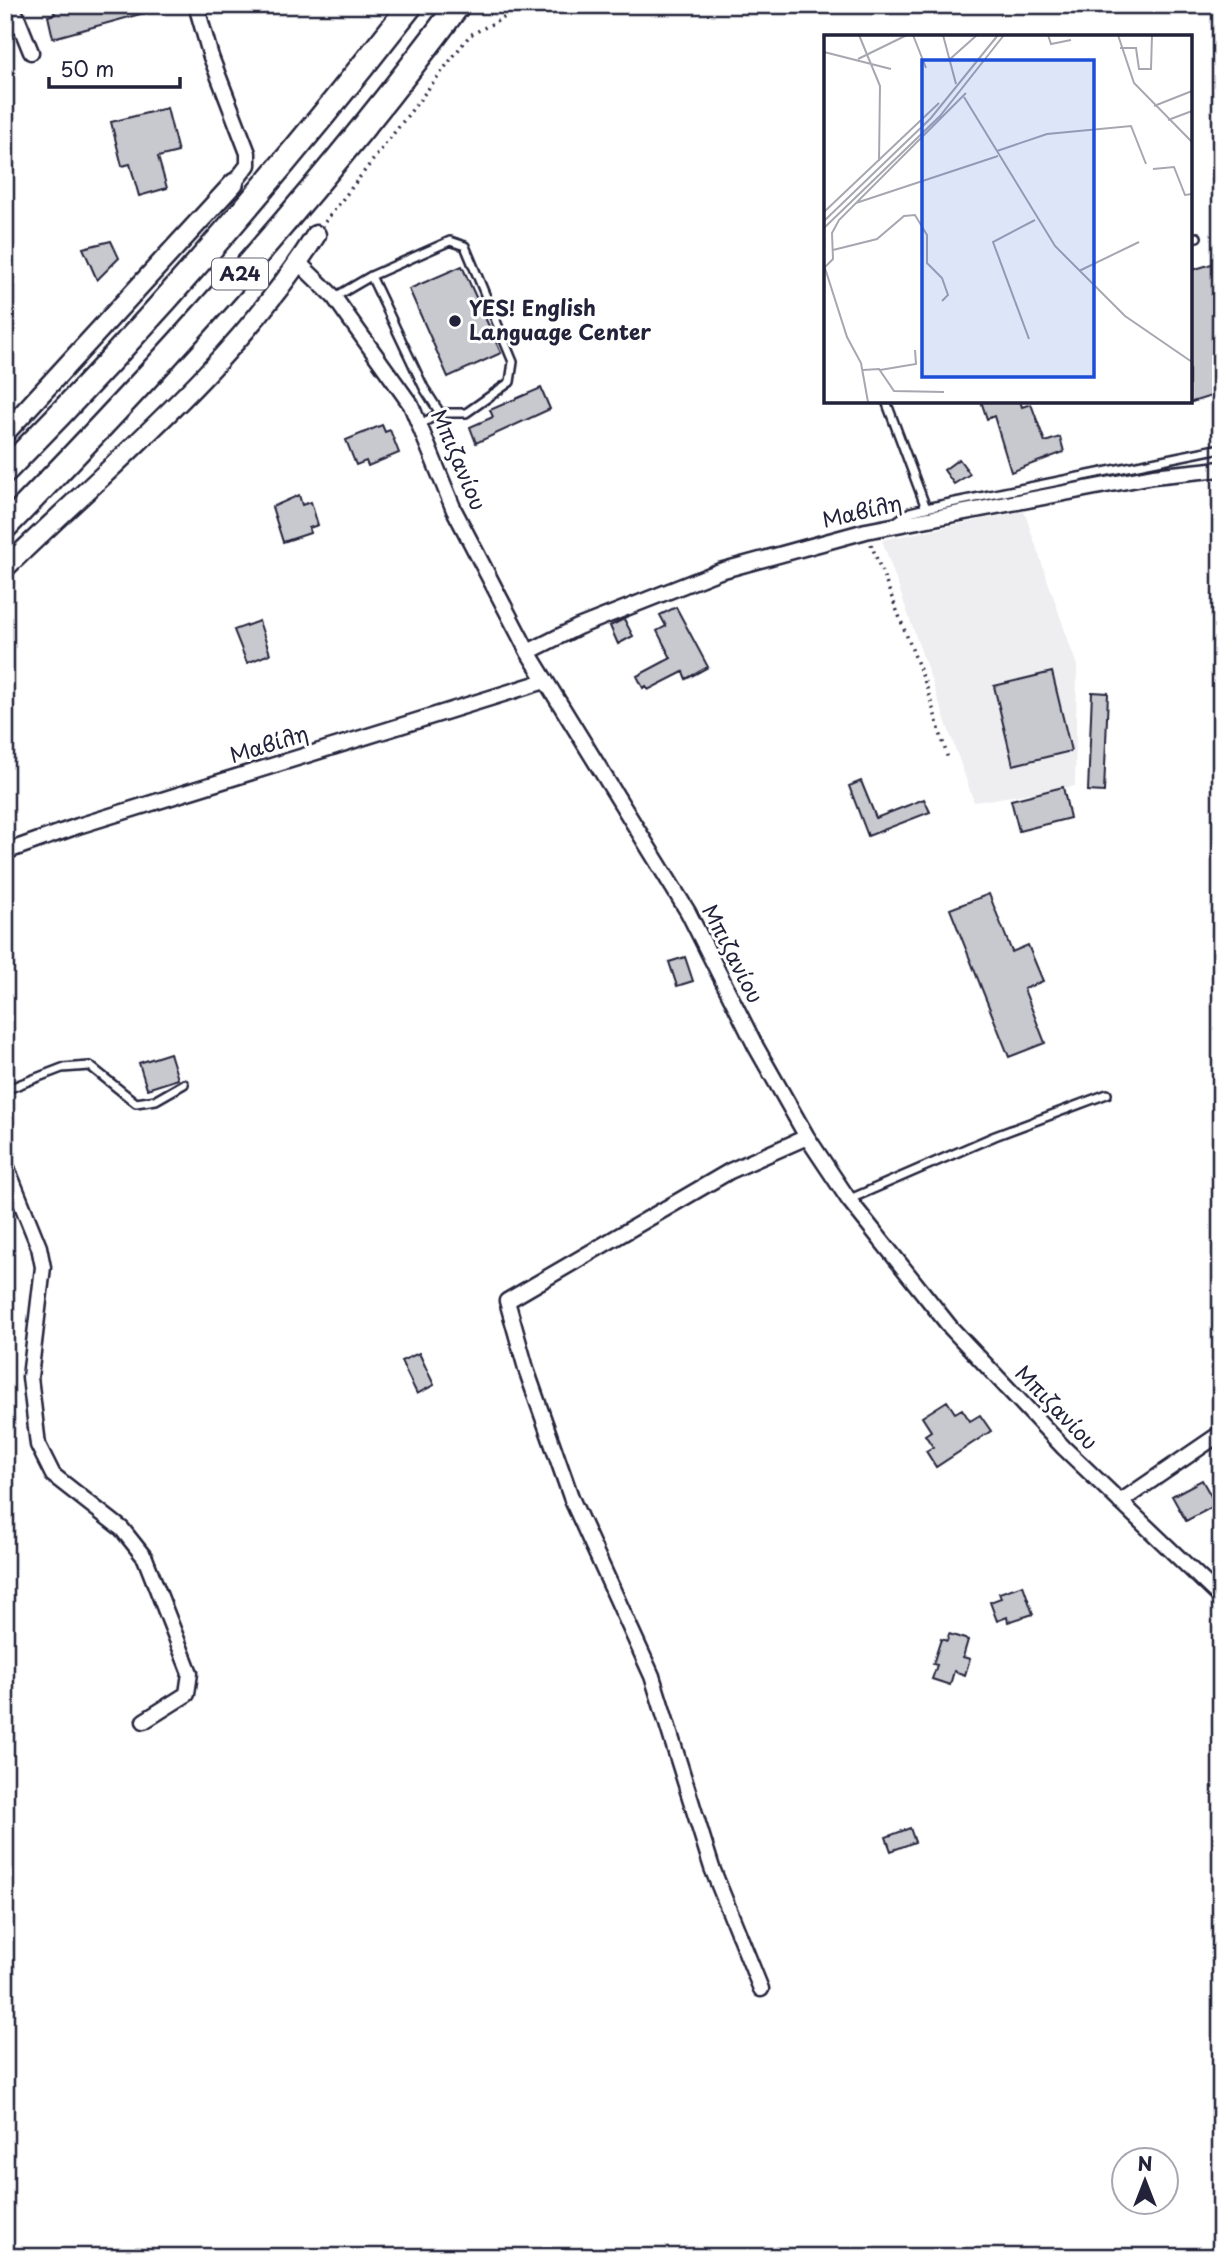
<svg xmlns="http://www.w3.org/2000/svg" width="1226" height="2262" viewBox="0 0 1226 2262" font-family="'Playpen Sans',sans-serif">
	<rect width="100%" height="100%" fill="#fff"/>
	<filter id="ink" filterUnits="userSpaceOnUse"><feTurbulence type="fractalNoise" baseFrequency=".0143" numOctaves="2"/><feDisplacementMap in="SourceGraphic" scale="14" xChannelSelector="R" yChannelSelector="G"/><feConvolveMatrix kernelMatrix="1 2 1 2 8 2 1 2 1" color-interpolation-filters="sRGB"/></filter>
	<g filter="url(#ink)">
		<path fill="#eeeef1" d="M1024,511L1077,666L1075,786L974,802L882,540Z"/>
		<path fill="#c8c8cf" stroke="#22223b" stroke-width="2" d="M52,5H155V10L53,38L48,16L55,14Z
			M167,108L178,152L158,157L167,188L139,196L130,164L122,166L111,122Z
			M111,241L119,258L97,280L83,248Z
			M1221,261V393L1189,403V271Z
			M462,266L501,353L448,377L409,289Z
			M541,388L550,409L476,443L470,427L493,417L490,410Z
			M981,401H1020L1022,407L1031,404L1045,442L1060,437L1064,452L1011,472L994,416L987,419Z
			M382,425L385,432L390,430L399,453L368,466L366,461L356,465L346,440Z
			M959,459L970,474L954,484L944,470Z
			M299,495L302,505L311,502L318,525L309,528L310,533L283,542L272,507Z
			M676,607L708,667L686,679L683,672L648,690L646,686L643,688L637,676L671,658L657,631L666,626L660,615Z
			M624,619L633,636L618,644L610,626Z
			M259,621L270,654L247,663L234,630Z
			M1052,672L1071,751L1013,765L994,686Z
			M1092,692L1108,693L1104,792L1088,791Z
			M861,781L876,818L924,799L930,812L868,836L849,786Z
			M1063,787L1070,818L1019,831L1011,800Z
			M989,894L1012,952L1028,945L1043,981L1024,989L1045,1043L1009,1057L950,909Z
			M685,957L693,981L677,986L669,962Z
			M170,1053L178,1079L147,1089L139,1063Z
			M419,1353L434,1385L417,1394L401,1361Z
			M947,1401L955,1413L962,1409L970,1421L980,1415L991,1431L936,1467L926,1451L933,1447L925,1435L931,1431L922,1417Z
			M1202,1480L1216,1505L1186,1521L1172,1496Z
			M1023,1585L1033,1614L1008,1622L1007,1617L997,1621L990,1602L1001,1598L999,1593Z
			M949,1634L968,1640L963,1657L970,1659L965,1675L954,1671L950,1685L932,1679L937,1665L933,1664L941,1639L947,1641Z
			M910,1828L915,1842L891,1851L886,1837Z"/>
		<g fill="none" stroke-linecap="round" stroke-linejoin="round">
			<g stroke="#22223b" stroke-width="12">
				<path id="service" d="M1189,239L1197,237
					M371,276L424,388L440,413L421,424
					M335,297L371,276L450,241L465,246L513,362L510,382L466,413H440
					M886,401L926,508
					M897,521L910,512L926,508L1221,448
					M5,1090L62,1068L90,1066L136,1103L156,1100L184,1084
					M850,1199L995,1136L1107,1094"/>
			</g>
			<g stroke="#22223b" stroke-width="19">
				<path id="minor" d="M12,5L31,52
					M196,5L211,57L248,153V165L234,183
					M299,263L334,297L411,405L454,510L528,652L688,912L756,1047L807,1137L849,1200L951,1328L1064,1448L1221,1598
					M528,652L578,627L720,571L866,531L1153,476L1221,469
					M5,852L78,826L545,681
					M5,1163L39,1247L43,1267L30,1377L38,1445L53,1475L122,1529L145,1558L190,1673L187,1694L144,1721
					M1120,1502L1221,1433
					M761,1989L712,1868L652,1676L572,1500L527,1372L507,1301L730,1171L807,1137"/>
			</g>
			<g stroke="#22223b" stroke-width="23">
				<path id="tertiary" d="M5,433L234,183
					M5,568C113,463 236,363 316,235"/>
			</g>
			<g stroke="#22223b" stroke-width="28">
				<path id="trunk" d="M5,471C150,324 284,168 411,5
					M5,527C166,361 320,191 458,5"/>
			</g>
			<path stroke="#22223b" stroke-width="3.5" stroke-dasharray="2 5" stroke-linecap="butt" d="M325,222L470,35L529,5
				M871,544L926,685L948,759"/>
			<use href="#service" stroke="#fff" stroke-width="7"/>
			<use href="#minor" stroke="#fff" stroke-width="14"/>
			<use href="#tertiary" stroke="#fff" stroke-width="18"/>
			<use href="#trunk" stroke="#fff" stroke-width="23"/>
		</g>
	</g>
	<circle fill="#22223b" stroke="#fff" stroke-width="2.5" cx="455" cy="321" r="7"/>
	<g text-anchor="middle" stroke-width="6" stroke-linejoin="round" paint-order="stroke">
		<rect fill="#fff" stroke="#646476" stroke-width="2" x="212" y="258.5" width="56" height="31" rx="5"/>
		<g font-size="19" font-weight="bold" fill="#22223b">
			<text x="240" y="281">Α24</text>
		</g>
		<g font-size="21" font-weight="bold" fill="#22223b" stroke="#fff" text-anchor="start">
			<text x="469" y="316">YES! English<tspan x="469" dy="24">Language Center</tspan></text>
		</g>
		<g font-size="21" fill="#22223b" stroke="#fff">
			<text transform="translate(458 460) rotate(67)" y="7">Μπιζανίου</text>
			<text transform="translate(862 512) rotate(-13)" y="7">Μαβίλη</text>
			<text transform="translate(269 745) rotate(-17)" y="7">Μαβίλη</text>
			<text transform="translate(732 954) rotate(63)" y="7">Μπιζανίου</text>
			<text transform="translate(1056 1408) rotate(46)" y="7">Μπιζανίου</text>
		</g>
	</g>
	<g transform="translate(824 35)">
		<rect width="368" height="368" fill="#fff"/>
		<path fill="none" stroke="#a7a7b1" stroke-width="2" d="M35,0L56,51L55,126M89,0L102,33M119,0L132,49M224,0L227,9L247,5M294,0L310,48L368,107M296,13H312L315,34H327L328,0M0,17L67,34M34,24L83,0M125,25L153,0M140,62L231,211L301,281L368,327M330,71L368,56M344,85L368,76M173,116L223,99L307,91L322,129M329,134L350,132L361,160L368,159M32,168L174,121M0,177L115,68M0,186L107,83L174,0M0,193L116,81L180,0M9,215L53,204L80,181L91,180L103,200V228L118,243L124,260L118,266M0,230L23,302L37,328L44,367M0,233L9,224L8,198L15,185L142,58M255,236L315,207M205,304L169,207L211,185M39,335L55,334L70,356L120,357M56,335L92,329L91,315"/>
		<path fill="#1d4ed8" fill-opacity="0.15" stroke="#1d4ed8" stroke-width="3.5" d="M98,25H270V342H98Z"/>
		<rect width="368" height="368" fill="none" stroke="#22223b" stroke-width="3.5"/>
	</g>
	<rect width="1226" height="2262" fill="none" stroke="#fff" stroke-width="28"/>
	<rect x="14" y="14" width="1198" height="2234" fill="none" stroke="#22223b" stroke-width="2.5" filter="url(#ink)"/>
	<g transform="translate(1145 2181)"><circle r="33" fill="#ffffff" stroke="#a7a7b1" stroke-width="2"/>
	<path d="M0-5L12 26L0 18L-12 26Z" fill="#22223b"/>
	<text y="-10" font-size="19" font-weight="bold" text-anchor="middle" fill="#22223b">N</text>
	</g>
	<path d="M49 77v10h131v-10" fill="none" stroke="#22223b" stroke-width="3.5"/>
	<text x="60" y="77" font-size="21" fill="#22223b" stroke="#ffffff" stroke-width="5" paint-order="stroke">50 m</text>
</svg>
